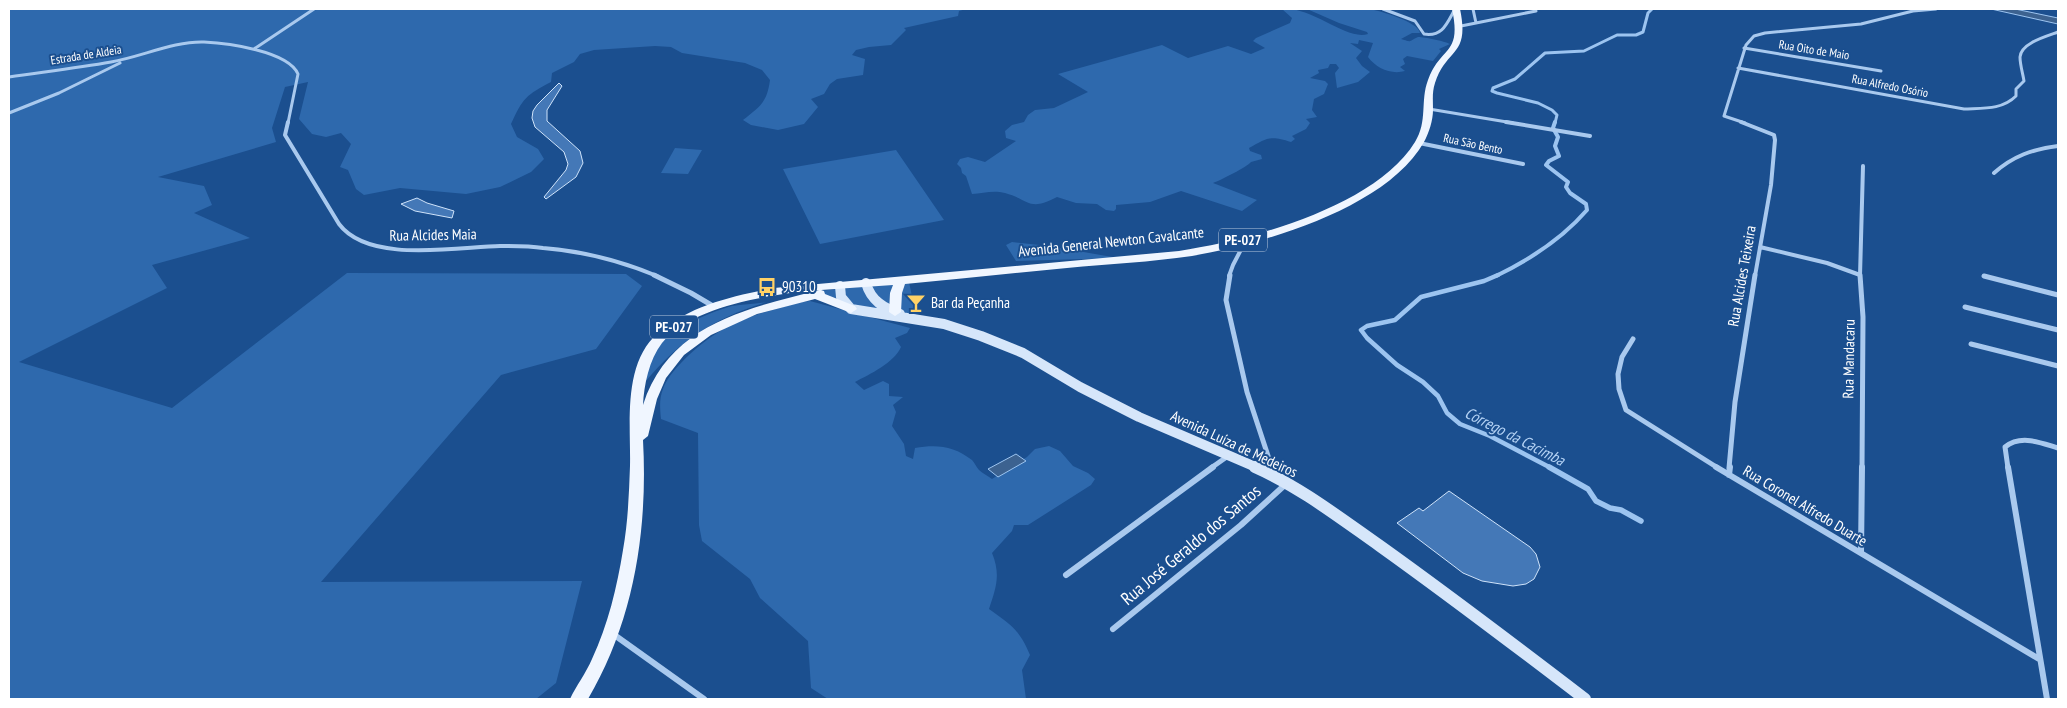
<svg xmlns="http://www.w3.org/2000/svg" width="2067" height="708" viewBox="0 0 2067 708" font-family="'PT Sans Narrow',sans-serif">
	<rect width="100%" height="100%" fill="#1b4f8f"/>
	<path fill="#2e69ad" d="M9,9H966L959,11L958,16L904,28L906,30L891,45L869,47L856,50L852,55L865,59L863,75L837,79L830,84L824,94L811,99L818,107L804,124L778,130L751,125L743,120C760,106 767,103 770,80L762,70L745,63L682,53L671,47L655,46L594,50L580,54L574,62L552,73L551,82C526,95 523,98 511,124L517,137L538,149L544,159L531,172L500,187L466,194L400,188L364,195L356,189L348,170L340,167L351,144L341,133L326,137L312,134L299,119L308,82L285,87L272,128L276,142L158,177L204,186L212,205L194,213L250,238L152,265L167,288L19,362L172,408L347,273L626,274L642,286L596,349L501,375L321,582L582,581L556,683L536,699H9Z
		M1282,9C1312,6 1346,41 1368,34L1367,32L1339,23L1307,9C1327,9 1350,5 1370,9C1380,11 1419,22 1420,33H1412L1401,39C1414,43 1408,41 1418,37C1425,37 1444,41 1450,44L1439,49L1441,51L1433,61L1407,56L1403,59L1405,64L1400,67L1405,71C1391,75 1376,68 1368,57L1373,43L1359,40L1358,44L1350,43L1362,51L1356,58L1362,66L1370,72L1358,82L1337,88L1335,73L1339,68L1336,64H1330L1328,68L1318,70L1319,73L1310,78L1325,81L1328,84L1324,94L1314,99L1312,110L1317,117L1306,119L1310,123L1306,129L1292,136L1295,139L1291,142C1270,135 1267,138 1249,148L1250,151L1261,155L1262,159L1251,162C1247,167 1221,180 1213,183L1257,200L1242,211L1181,191L1150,202L1116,205V209L1114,211L1106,210L1097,204L1076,203L1057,197C1029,212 1030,200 1005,193C994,190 983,193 972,194L966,176L962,173L961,168L957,164L960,159L968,157L985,162L1016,141L1006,138L1005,131L1012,125L1024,122L1028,115L1035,110L1054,108L1088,92L1058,74L1162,45L1188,58L1228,46L1251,54L1265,48L1253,41L1256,38L1290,23L1292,18Z
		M675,148L702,150L688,174L661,173Z
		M896,150L944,220L820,244L783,169Z
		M1012,242L1049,246L1118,258L1016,261L1006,245Z
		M909,282L917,320L888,316L808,292Z
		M810,301L910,328L907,333L895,338L901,347C894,363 870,374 855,382L864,390L883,381L889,384V396L903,397L893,405L896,412L892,426L904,444L906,456L913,459L915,448C937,444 954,446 972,460C975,463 976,467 979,470C982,473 988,476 992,479L1027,457L1035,449L1049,446L1060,451L1073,466L1088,473L1095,479L1091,485L1028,525H1014L1012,531L992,553C1001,575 996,588 989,609C1011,625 1019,629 1030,655L1022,670L1026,699H828L811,688L808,641L760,598L750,579L702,541L699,525L698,433L661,419C660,408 659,399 663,389C666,380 674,370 681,363C709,334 737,319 776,309C787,306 798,302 810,301Z
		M767,302C714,318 681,339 645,382C646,370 652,352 660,343C673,328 713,311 732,306C743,304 755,304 767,302Z"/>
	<path fill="#3c6290" stroke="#9cc4f0" d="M1991,9H2015L2058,18V24Z
		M1016,454L1026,461L998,477L988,469Z"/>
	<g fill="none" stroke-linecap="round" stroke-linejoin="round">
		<path stroke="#9cc4f0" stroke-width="3" d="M1555,123L1557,115L1552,110L1538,103L1497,93L1492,91L1493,88L1515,79L1545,53L1584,51L1617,35H1636L1643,32L1648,13L1652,9"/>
		<path stroke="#9cc4f0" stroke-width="4" d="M1496,276C1529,260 1562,239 1587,210L1586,204L1570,193L1566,187L1568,182L1546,165L1549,161L1559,156L1555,146L1558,137L1553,128L1555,122"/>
		<path stroke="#9cc4f0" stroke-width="4.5" d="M1498,275L1484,281L1421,297L1395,320L1367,326L1361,330L1367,338L1397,365L1423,382L1438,396L1447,413L1460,424L1490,436L1551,468"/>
		<path stroke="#9cc4f0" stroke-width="5.5" d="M1549,467L1588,489L1596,501L1610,508L1621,510L1641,521"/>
	</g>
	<path fill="#4478b7" stroke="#cfe3fa" d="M559,83L562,86L547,110V121L580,151L583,163L576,177L546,199L544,197L566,170L568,164L564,152L535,127L532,118L533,111L537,105Z
		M417,198L427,203L454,211L452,218L415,211L401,204Z
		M1449,491L1530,547L1536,554L1540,567L1534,579L1526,584L1513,586L1482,581L1463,573L1397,523L1419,508L1423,511Z"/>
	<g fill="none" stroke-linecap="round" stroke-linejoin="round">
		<path stroke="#a9c9ee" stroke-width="3" d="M1383,9L1415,21L1424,34C1443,37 1447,23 1455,9
			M1476,23L1536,11
			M1461,26L1476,23L1473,9
			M1744,48L1881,71
			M254,49L314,9
			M1738,68L1964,109C1983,108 2002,110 2016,96V89L2024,81C2023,74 2020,65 2020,57C2021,43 2047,36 2058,32
			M9,77C43,72 77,68 111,62C141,57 174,41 204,42C227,43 288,51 298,74L288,123
			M1429,109L1513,123
			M9,113L59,93L120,63
			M1745,123L1724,116L1746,45L1754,36L1765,33L1861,24L1913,11L1936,9"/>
		<path stroke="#a9c9ee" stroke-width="4" d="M288,122L285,135L339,224C369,264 457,247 500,246C515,246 529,246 543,248C582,251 621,261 657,276
			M1506,122L1590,136
			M1741,122L1774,135L1775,140L1771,185L1755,276
			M1419,143L1523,164
			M1994,173C2013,156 2033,149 2058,146
			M1760,247L1827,263L1860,275
			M1229,276L1233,265L1246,240
			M1860,276L1863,166"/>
		<path stroke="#a9c9ee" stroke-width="5" d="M654,275L691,293L713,306
			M1230,275L1226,300L1247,392L1272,468
			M1860,275L1863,317L1862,468
			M1984,276L2058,295
			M1965,307L2058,330
			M1633,339L1622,357L1618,374L1619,389L1626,410L1718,468
			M1971,344L2058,366
			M1211,468L1228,456
			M1729,468L1735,402L1755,275
			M2008,468L2005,447C2021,434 2041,443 2058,448"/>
		<path stroke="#a9c9ee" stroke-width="6" d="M1271,467L1273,473
			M1716,467L2039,659
			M2008,467L2047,699
			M1729,475L1730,467
			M1861,553L1862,467
			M1066,575L1213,467
			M1113,629L1241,525L1287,483
			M613,634L704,699"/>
		<path stroke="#d6e6fa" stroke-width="10" d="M866,283C871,301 884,308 900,314
			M840,286L841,297L851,309L944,324L981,336L1023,353L1080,387L1139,417L1258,468"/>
		<path stroke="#d6e6fa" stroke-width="12" d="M1255,467C1300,487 1340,518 1380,546C1450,596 1517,647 1585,699"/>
		<path fill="#f0f6ff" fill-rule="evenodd" d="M1452,9H1460C1470,57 1447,47 1435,83C1432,92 1433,100 1433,110C1433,120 1429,133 1424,142C1387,208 1263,244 1192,256C1151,262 1109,264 1067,268C1013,273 959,279 905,284L902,293L901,312L895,316L889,312L890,293L893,285L821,290L824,291L825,294L855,306L857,309L851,313L815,299L757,314L711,335L684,355L666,378L657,399L648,436L643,440C648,530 634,621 588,699H570C576,686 586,673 592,659C608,625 617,587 623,550C628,522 629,494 630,466C631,425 622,364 658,333C691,305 733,296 774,288L1179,251C1250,240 1375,207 1415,142C1428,121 1420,101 1428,80C1441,45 1462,56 1452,9ZM819,290C746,309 669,324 643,405C644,385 649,360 662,343C693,305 772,294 819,290Z"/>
	</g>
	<defs>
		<g id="bus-bare" transform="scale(1.5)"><path d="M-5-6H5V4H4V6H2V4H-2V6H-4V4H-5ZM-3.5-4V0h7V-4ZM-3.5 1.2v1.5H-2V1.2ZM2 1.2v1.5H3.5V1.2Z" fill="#ffd166" stroke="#1b4f8f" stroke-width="2.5" paint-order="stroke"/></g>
		<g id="bar-bare" transform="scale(1.5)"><path d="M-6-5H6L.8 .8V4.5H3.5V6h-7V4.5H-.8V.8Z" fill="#ffd166" stroke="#1b4f8f" stroke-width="2.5" paint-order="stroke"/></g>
	</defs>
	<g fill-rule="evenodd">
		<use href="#bus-bare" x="767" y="287"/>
		<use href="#bar-bare" x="916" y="303"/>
	</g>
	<g text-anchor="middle" stroke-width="4" stroke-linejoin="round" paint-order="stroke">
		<g font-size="12" fill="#fff" stroke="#1b4f8f">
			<text transform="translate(1814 50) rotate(9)" y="4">Rua Oito de Maio</text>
			<text transform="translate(86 55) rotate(-9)" y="4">Estrada de Aldeia</text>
			<text transform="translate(1890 86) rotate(11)" y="4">Rua Alfredo Osório</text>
			<text transform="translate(1473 144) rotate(12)" y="4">Rua São Bento</text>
		</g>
		<g fill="#1b4f8f" stroke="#bbcadd" stroke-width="1">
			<rect x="1219" y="228.5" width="48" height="23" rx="4"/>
			<rect x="650" y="315.5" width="48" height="23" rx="4"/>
		</g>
		<g font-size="14" font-weight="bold" fill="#fff">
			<text x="1243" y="245">PE-027</text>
			<text x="674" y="332">PE-027</text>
		</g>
		<g font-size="15" fill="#fff" stroke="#1b4f8f">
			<text transform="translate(433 235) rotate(-1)" y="5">Rua Alcides Maia</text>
			<text transform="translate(1111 242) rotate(-6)" y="5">Avenida General Newton Cavalcante</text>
			<text transform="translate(1742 276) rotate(-80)" y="5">Rua Alcides Teixeira</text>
			<text transform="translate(1849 359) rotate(-89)" y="5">Rua Mandacaru</text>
			<text transform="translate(1234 444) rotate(25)" y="5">Avenida Luíza de Medeiros</text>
			<text transform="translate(1805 506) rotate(31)" y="5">Rua Coronel Alfredo Duarte</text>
		</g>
		<g font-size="15" fill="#fff" stroke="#1b4f8f" text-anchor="start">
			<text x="782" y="292">90310</text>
			<text x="931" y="308">Bar da Peçanha</text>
		</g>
		<g font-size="16" font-style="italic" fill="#b5d3f5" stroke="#1b4f8f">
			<text transform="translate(1515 436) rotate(27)" y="6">Córrego da Cacimba</text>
		</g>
		<g font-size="18" fill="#fff" stroke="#1b4f8f">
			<text transform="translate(1191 545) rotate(-40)" y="6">Rua José Geraldo dos Santos</text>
		</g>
	</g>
	<rect width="2067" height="708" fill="none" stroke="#ffffff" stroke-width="20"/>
</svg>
